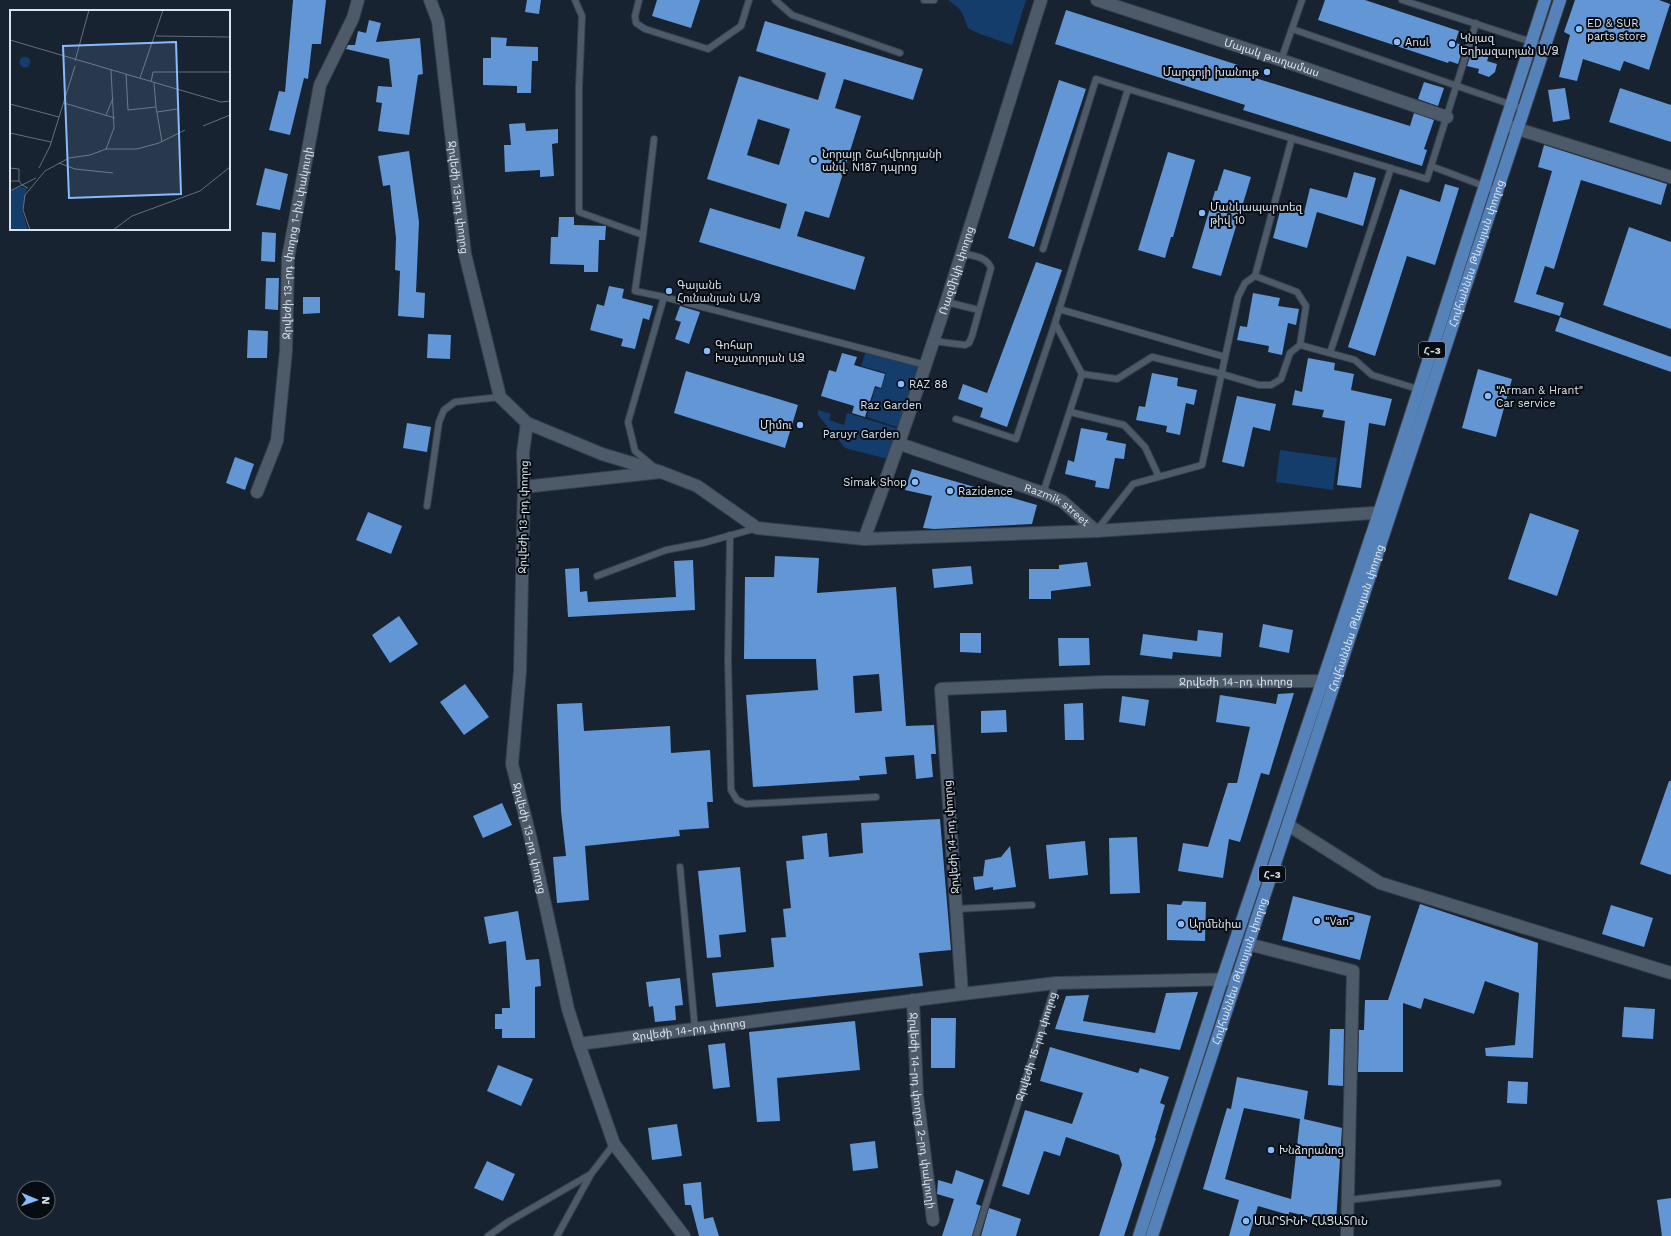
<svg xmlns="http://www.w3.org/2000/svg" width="1671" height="1236" viewBox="0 0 1671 1236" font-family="'Work Sans','Noto Sans Armenian',sans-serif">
	<rect width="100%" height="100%" fill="#182331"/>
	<path fill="#143d6b" d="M948,0H1026L1012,45L980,34L968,28C961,11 964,11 948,0Z
		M866,351L924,366L903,429L867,417L875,388L881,389L886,373L861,366Z
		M818,410L831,414L829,420L844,425L847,413L902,430L892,460L845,448L818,415Z
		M1280,450L1337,458L1333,490L1276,482Z"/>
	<path fill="#6296d5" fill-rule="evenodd" d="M293,0H326L321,44H312L308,79L304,78L290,135L269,130L279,91L285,92Z
		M527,0H541L539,14L525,12Z
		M657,0H700L691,28L652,16Z
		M1325,0H1365L1459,31L1455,43L1464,45L1458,64L1449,61L1448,63L1318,20Z
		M1575,0H1659L1670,4L1649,70L1624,61L1620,71L1583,59L1577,81L1559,77L1570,35L1564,32Z
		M1066,10L1238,65L1236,72L1410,126L1414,113L1434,120L1424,149L1427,150L1422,166L1243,110L1245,105L1055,44Z
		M369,20L381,23L376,42L420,38L423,74L418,75L409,135L378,131L382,103L376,102L378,86L392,87L389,59L346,49L348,45H355L358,31L366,33Z
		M765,21L923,69L913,100L844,79L835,108L861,116L829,218L805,211L797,236L865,257L855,290L699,242L710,208L780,229L787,204L707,179L739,76L818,100L826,73L756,51ZM758,119L790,129L779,165L747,155Z
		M491,37L507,38L506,46L538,47V61H532L531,93H517V86L483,85V58H491Z
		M1473,48L1490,52L1487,61L1497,64L1495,72L1489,77L1478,73L1479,69L1467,66Z
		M1059,80L1086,89L1034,247L1008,238Z
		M1424,82L1444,88L1438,106L1418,99Z
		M1565,88L1570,119L1553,122L1548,90Z
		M1620,88L1671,105V142L1609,122Z
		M525,123L526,131L558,129V143L552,144L554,176L540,177V170L505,172L504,145H511L509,124Z
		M1544,145L1667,184L1661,205L1581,180L1554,269L1545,266L1536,294L1564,303L1560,316L1514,302L1552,171L1538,167Z
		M409,151L419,222L416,292L425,293L424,318L398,316L400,271L395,270L396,238L390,185L383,186L378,156Z
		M1168,152L1195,160L1173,237H1171L1165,258L1138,250Z
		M265,168L288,174L280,210L256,205Z
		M1224,169L1251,177L1221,276L1192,268L1215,191H1217Z
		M1354,172L1376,178L1363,226L1317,212L1307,248L1273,238L1281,207L1304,213L1310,188L1347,198Z
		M1445,184L1459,188L1435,265L1407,256L1375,356L1348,347L1400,189L1440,202Z
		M559,217H574V225L606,226L605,240H599L598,272H584V265L550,264L551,237H558Z
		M1629,227L1671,242V329L1603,305Z
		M262,232L276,233L275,262L261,261Z
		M1036,262L1062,270L1007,427L980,417L983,408L958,399L963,384L987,393Z
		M266,278H279L278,310L265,309Z
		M609,286L624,289L622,298L653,306L649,320L643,318L635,349L621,346L623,339L590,330L597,304L604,306Z
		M1253,293L1280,298L1278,306L1299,309L1296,325L1288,323L1282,355L1268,352L1269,346L1237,340L1240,326L1247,327Z
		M303,297H320V313L303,314Z
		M680,306L700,312L689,344L675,339L681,322L675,320Z
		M1560,317L1671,357V372L1555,331Z
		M248,330L268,331L267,358H247Z
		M428,334L451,335L450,359L427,358Z
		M842,353L857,357L854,365L885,374L881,388L875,386L865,417L852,413L854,406L821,396L829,370L836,372Z
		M1308,358L1335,363L1334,370L1354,374L1351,390L1392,399L1385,426L1369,423L1361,488L1337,485L1345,421L1322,417L1324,410L1292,405L1295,390L1302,392Z
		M1478,369L1512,379L1496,437L1462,428Z
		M686,371L798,405L785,448L674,413Z
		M1152,373L1178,378L1177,386L1197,390L1194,405L1186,403L1180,435L1166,432L1167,426L1136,420L1139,406L1145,407Z
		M1237,396L1276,404L1270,431L1253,427L1244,467L1222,462Z
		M407,423L431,427L427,452L403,448Z
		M1081,428L1108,433L1106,440L1126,444L1124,459L1115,458L1109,489L1095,487L1096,481L1065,474L1068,460L1074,462Z
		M235,457L254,464L245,490L226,483Z
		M912,469L1037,505L1032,524L934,529L923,528L932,496L905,490Z
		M368,512L402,526L391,554L356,540Z
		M1530,513L1579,530L1557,596L1508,579Z
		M775,556L819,558L817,593L896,587L906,726L934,725L936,754H931L933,777L916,779L914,755L885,757L887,774L859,776L860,780L753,787L746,695L818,690L816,659H744L745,577H774ZM879,674L882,711L855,713L853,676Z
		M693,560L695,610L568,617L565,569L579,568L580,592L587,591L588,602L676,597L674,561Z
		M1087,562L1091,586L1051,591V599H1029V569H1059V565Z
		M971,566L973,584L934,588L932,569Z
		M399,616L418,644L390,663L372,635Z
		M1263,624L1293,630L1289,653L1259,647Z
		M1198,630L1223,633L1221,657L1173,652L1172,659L1140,655L1143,634L1197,641Z
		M960,633H981V653L960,652Z
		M1058,638H1089L1090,665L1059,666Z
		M465,684L489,717L464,735L440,702Z
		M1294,693L1269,775L1261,773L1240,842L1229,839L1223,878L1178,871L1183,843L1208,847L1228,783H1237L1250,727L1216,722L1220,695L1276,704L1278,694Z
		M1122,696L1149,700L1145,726L1119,722Z
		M582,703L584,731L670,726L671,753L710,750L713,802H707L709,828L679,830L680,836L585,846L589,900L557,903L553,857L566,856L561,811L557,704Z
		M1083,703L1084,740H1065L1064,704Z
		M1006,710L1007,732L981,733V711Z
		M1669,781H1671V875L1640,864Z
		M502,803L512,825L483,838L473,816Z
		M940,819L951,950L919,953L923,986L716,1007L712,973L774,967L771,938L786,937L783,909L791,908L786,861L804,859L802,836L827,833L829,857L863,853L861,823Z
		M1137,837L1140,893L1110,894L1109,838Z
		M1085,841L1088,875L1049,879L1046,845Z
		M1010,846L1016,887L993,890V887L975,890L973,877L983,876L985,860L1001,857Z
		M740,867L746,932L719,935L721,957L707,958L698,871Z
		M1293,896L1371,916L1360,960L1282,940Z
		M1183,901L1206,902L1205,941L1167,940V904L1181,905Z
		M1420,904L1538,943L1533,1058L1486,1056L1485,1048L1515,1045L1519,993L1485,981L1474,1014L1424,998L1421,1009L1403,1003V1072H1358L1359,1030H1364L1365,1000H1388Z
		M1611,905L1653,918L1644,947L1602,934Z
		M518,911L526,960L539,959L541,986L535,987V1038H502V1029H495V1014H502V1008H510L506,941L489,944L484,917Z
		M680,978L683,1005L675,1006L676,1020L655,1022L653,1006L649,1007L646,982Z
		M1198,992L1180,1050L1055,1029L1066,996L1089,995L1083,1021L1155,1033L1166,993Z
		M1624,1007L1655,1009L1653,1039L1622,1037Z
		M931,1018H956L955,1068H931Z
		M855,1021L860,1070L777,1078L780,1121L757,1122L749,1032Z
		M1330,1029H1344L1343,1086L1328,1085Z
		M725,1043L730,1087L713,1089L708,1045Z
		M1050,1047L1138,1073L1140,1068L1169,1077L1160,1103L1165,1105L1155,1138H1156L1124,1236H1099L1122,1165L1119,1155L1066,1137L1060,1156L1044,1151L1029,1195L1002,1186L1025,1110L1072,1124L1083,1093L1040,1081Z
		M498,1065L533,1079L521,1106L487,1091Z
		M1237,1077L1308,1091L1304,1119L1342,1128L1336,1223L1289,1212V1215L1258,1206L1249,1236H1229L1239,1200L1203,1189L1227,1108L1231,1109ZM1244,1108L1300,1119L1291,1199L1225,1179Z
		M1508,1081L1528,1082L1527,1104L1507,1103Z
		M677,1124L682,1156L652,1160L648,1128Z
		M875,1141L878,1168L853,1171L850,1144Z
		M487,1161L515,1174L503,1201L474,1188Z
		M956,1170L984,1180L976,1204L981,1206L972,1236H942L954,1199L937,1194L938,1180L952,1184Z
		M701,1182L704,1219L713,1217L719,1236H699L691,1205H685L683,1184Z
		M1671,1198V1236H1662L1657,1200Z
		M989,1208L1021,1219L1016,1236H981Z"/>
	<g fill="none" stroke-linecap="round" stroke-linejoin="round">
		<g stroke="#373f4b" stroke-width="8">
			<g id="lane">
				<path d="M575,0L582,16L579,88V212L643,235L635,291L664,297L628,422L635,451L654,467"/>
				<path d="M639,0L635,16L636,23L645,29L708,49L741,26L749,0"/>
				<path d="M775,0L792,15L900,53"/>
				<path d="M924,0H934"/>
				<path d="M1402,0L1544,46"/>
				<path d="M1292,29L1524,109"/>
				<path d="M1281,60L1302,0"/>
				<path d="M1431,166L1497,191"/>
				<path d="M643,235L654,139"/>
				<path d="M1043,249L1096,79L1128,89"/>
				<path d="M1255,276L1292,138"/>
				<path d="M664,297L926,365"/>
				<path d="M946,302L979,310"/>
				<path d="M1059,309L1225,357"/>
				<path d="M933,341L965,345L969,343L972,336L991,268C986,256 973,256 961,253"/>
				<path d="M1330,353L1391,168"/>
				<path d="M1082,374L1117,379L1152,357L1222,374L1259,385H1271L1281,379L1290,353L1300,345"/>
				<path d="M1070,412L1124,425L1145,447L1159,477"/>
				<path d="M956,419L1016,439L1055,323"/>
				<path d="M1043,493L1082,374L1055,323L1128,89L1427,179L1476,23"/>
				<path d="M427,506L439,422L444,410L455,402L500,397"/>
				<path d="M1097,530L1133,484L1202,465L1238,297L1245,283L1255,276L1297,292L1306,306L1300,345L1355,360L1372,375L1421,390"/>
				<path d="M730,535L728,659L731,790L737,800L746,804L876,797"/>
				<path d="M597,576L666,550L703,543L757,528"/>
				<path d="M680,867L695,1029"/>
				<path d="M956,909L1032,905"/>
				<path d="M1348,1200L1498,1183"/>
				<path d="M488,1236L508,1222L591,1174"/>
				<path d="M557,1236L591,1174L614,1144"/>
				<path id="s1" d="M976,1236L1056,983"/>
			</g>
		</g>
		<g stroke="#373f4b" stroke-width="14">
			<g id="street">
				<path id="s2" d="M1097,0L1281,60L1447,117"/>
				<path d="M1505,125L1671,177"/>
				<path id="s3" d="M527,423L523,453L524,487L520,671L512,764L531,840L568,1009L579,1044L614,1144L684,1236"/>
				<path id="s4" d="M900,444L1043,493L1062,501L1096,531"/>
				<path d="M524,487L661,472"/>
				<path id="s5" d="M257,492L277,441L286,351L288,258L320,85L353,18L358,0"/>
				<path id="s6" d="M864,539C931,362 984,180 1041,0"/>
				<path d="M1288,825L1380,883L1671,973"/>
				<path d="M1248,944L1353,971L1347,1236"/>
				<path d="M962,994L1056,983L1237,979"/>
				<path id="s7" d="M913,1000L917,1095L933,1220"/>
				<path id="s8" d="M579,1044L962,994L941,689L1105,682L1332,681"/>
			</g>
		</g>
		<g stroke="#373f4b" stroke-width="14">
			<g id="secondary">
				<path id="s9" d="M430,0L438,21L465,254L500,397L527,423L602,454L661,472L697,486L757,528L864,539L1096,531L1388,512"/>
			</g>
		</g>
		<g stroke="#373f4b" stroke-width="14">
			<g id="primary">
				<path d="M1139,1236L1222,980L1379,513L1545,0"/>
				<path id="s10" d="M1152,1236L1560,0"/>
			</g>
		</g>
		<use href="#lane" stroke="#4d5a6a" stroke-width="6"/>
		<use href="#street" stroke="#4d5a6a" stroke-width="12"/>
		<use href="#secondary" stroke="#4d5a6a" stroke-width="12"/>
		<use href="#primary" stroke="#5582b8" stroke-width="12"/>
	</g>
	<g fill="#87bbfb" stroke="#070c12" stroke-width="1.5">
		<circle cx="1579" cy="29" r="4"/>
		<circle cx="1397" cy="42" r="4"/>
		<circle cx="1452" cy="44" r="4"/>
		<circle cx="1267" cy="72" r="4"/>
		<circle cx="814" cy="160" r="4"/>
		<circle cx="1202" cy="213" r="4"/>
		<circle cx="669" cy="291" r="4"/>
		<circle cx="707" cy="351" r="4"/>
		<circle cx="901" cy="384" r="4"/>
		<circle cx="1488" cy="396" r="4"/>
		<circle cx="800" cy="425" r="4"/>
		<circle cx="915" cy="482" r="4"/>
		<circle cx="950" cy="491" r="4"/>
		<circle cx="1317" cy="921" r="4"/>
		<circle cx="1181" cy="924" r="4"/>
		<circle cx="1271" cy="1150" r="4"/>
		<circle cx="1246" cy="1221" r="4"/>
	</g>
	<g text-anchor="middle" stroke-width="4" stroke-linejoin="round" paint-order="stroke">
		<g fill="#070c12" stroke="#9ba2aa" stroke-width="1">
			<rect x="1419" y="342" width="26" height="16" rx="3"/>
			<rect x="1259" y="866" width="26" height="16" rx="3"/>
		</g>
		<g font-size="10" font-weight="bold" fill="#dae2eb">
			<text x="1432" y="354">Հ-3</text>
			<text x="1272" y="878">Հ-3</text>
		</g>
		<g font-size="11" fill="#dae2eb" stroke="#070c12" text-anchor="start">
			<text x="1587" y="27">ED &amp; SUR<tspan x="1587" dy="13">parts store</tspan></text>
			<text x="1460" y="42">Կնյազ<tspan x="1460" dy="13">Եղիազարյան Ա/Ձ</tspan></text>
			<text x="1405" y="46">Anul</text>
			<text x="1259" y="76" text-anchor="end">Մարգոյի խանութ</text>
			<text x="822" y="158">Նորայր Շահվերդյանի<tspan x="822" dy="13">անվ. N187 դպրոց</tspan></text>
			<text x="1210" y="211">Մանկապարտեզ<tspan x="1210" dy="13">թիվ 10</tspan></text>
			<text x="677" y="289">Գայանե<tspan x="677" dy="13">Հունանյան Ա/Ձ</tspan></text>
			<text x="715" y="349">Գոհար<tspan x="715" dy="13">Խաչատրյան ԱՁ</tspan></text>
			<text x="909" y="388">RAZ 88</text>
			<text x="1496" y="394">"Arman &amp; Hrant"<tspan x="1496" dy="13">Car service</tspan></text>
			<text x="792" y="429" text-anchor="end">Միմու</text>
			<text x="907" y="486" text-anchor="end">Simak Shop</text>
			<text x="958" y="495">Razidence</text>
			<text x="1325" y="925">"Van"</text>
			<text x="1189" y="928">Արմենիա</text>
			<text x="1279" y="1154">Խնձորանոց</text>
			<text x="1254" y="1225">ՄԱՐՏԻՆԻ ՀԱՑԱՏՈւՆ</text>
		</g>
		<g font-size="11" fill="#dae2eb" stroke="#070c12">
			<text dy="4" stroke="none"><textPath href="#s2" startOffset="184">Մայակ թաղամաս</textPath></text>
			<text dy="4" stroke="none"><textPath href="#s9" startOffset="200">Ջրվեժի 13-րդ փողոց</textPath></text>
			<text dy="4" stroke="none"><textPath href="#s5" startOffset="254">Ջրվեժի 13-րդ փողոց 1-ին փակուղի</textPath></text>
			<text dy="4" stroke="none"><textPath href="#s10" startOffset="1035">Հովհաննես Թևոսյան փողոց</textPath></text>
			<text dy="4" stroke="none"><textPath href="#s6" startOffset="284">Ռազմիկի փողոց</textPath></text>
			<text dy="4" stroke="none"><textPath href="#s4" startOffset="169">Razmik street</textPath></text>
			<text transform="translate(523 517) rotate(-89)" y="4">Ջրվեժի 13-րդ փողոց</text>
			<text dy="4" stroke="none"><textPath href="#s10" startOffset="651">Հովհաննես Թևոսյան փողոց</textPath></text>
			<text dy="4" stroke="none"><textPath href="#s8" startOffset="987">Ջրվեժի 14-րդ փողոց</textPath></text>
			<text transform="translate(951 837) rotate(-94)" y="4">Ջրվեժի 14-րդ փողոց</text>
			<text dy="4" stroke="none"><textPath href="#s3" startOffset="418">Ջրվեժի 13-րդ փողոց</textPath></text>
			<text dy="4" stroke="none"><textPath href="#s10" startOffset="279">Հովհաննես Թևոսյան փողոց</textPath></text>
			<text dy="4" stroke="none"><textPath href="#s8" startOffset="111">Ջրվեժի 14-րդ փողոց</textPath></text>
			<text dy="4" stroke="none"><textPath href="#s1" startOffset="199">Ջրվեժի 15-րդ փողոց</textPath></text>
			<text dy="4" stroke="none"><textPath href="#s7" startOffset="111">Ջրվեժի 14-րդ փողոց 2-րդ փակուղի</textPath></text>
		</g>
		<g font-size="11" fill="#d5e3f4" stroke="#070c12">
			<text x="891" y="409">Raz Garden</text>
			<text x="861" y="438">Paruyr Garden</text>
		</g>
	</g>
	<g transform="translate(10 10)">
		<rect width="220" height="220" fill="#182331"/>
		<path d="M9.5 52a5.5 5.5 0 1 1 11 0a5.5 5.5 0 1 1-11 0ZM9,177L17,178L12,200L18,220H0V181Z" fill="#143d6b"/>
		<path fill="none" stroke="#666f7b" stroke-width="1" d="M146,26L220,27M0,30L211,92L220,91M65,51L79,0M116,64L118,100L146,97L152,132M130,68L153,0M141,72L143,62H220M144,73L146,97M54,93L105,108M0,94L49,107M147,102L167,99M96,105L103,88M193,116L220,105M0,123L41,132M96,139L104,118L101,60M49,153L65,159L103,163M0,158L9,159V171M29,158L40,136L65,56M0,171H9L12,175L18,178M0,181L26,168M20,220L13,200L15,185L35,161L59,148L80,145L96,139H127L149,133L175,120M103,220L122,206L190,181L220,157"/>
		<path fill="#87bbfb" fill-opacity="0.15" stroke="#87bbfb" stroke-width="2" d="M166,32L171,184L59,188L53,36Z"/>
		<rect width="220" height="220" fill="none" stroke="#dae2eb" stroke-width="2"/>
	</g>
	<g transform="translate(36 1200) rotate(92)"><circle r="19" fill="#070c12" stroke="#5b6269"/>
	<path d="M0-3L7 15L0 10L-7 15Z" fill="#87bbfb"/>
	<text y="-6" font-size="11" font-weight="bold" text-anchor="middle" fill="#dae2eb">N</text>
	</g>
</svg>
